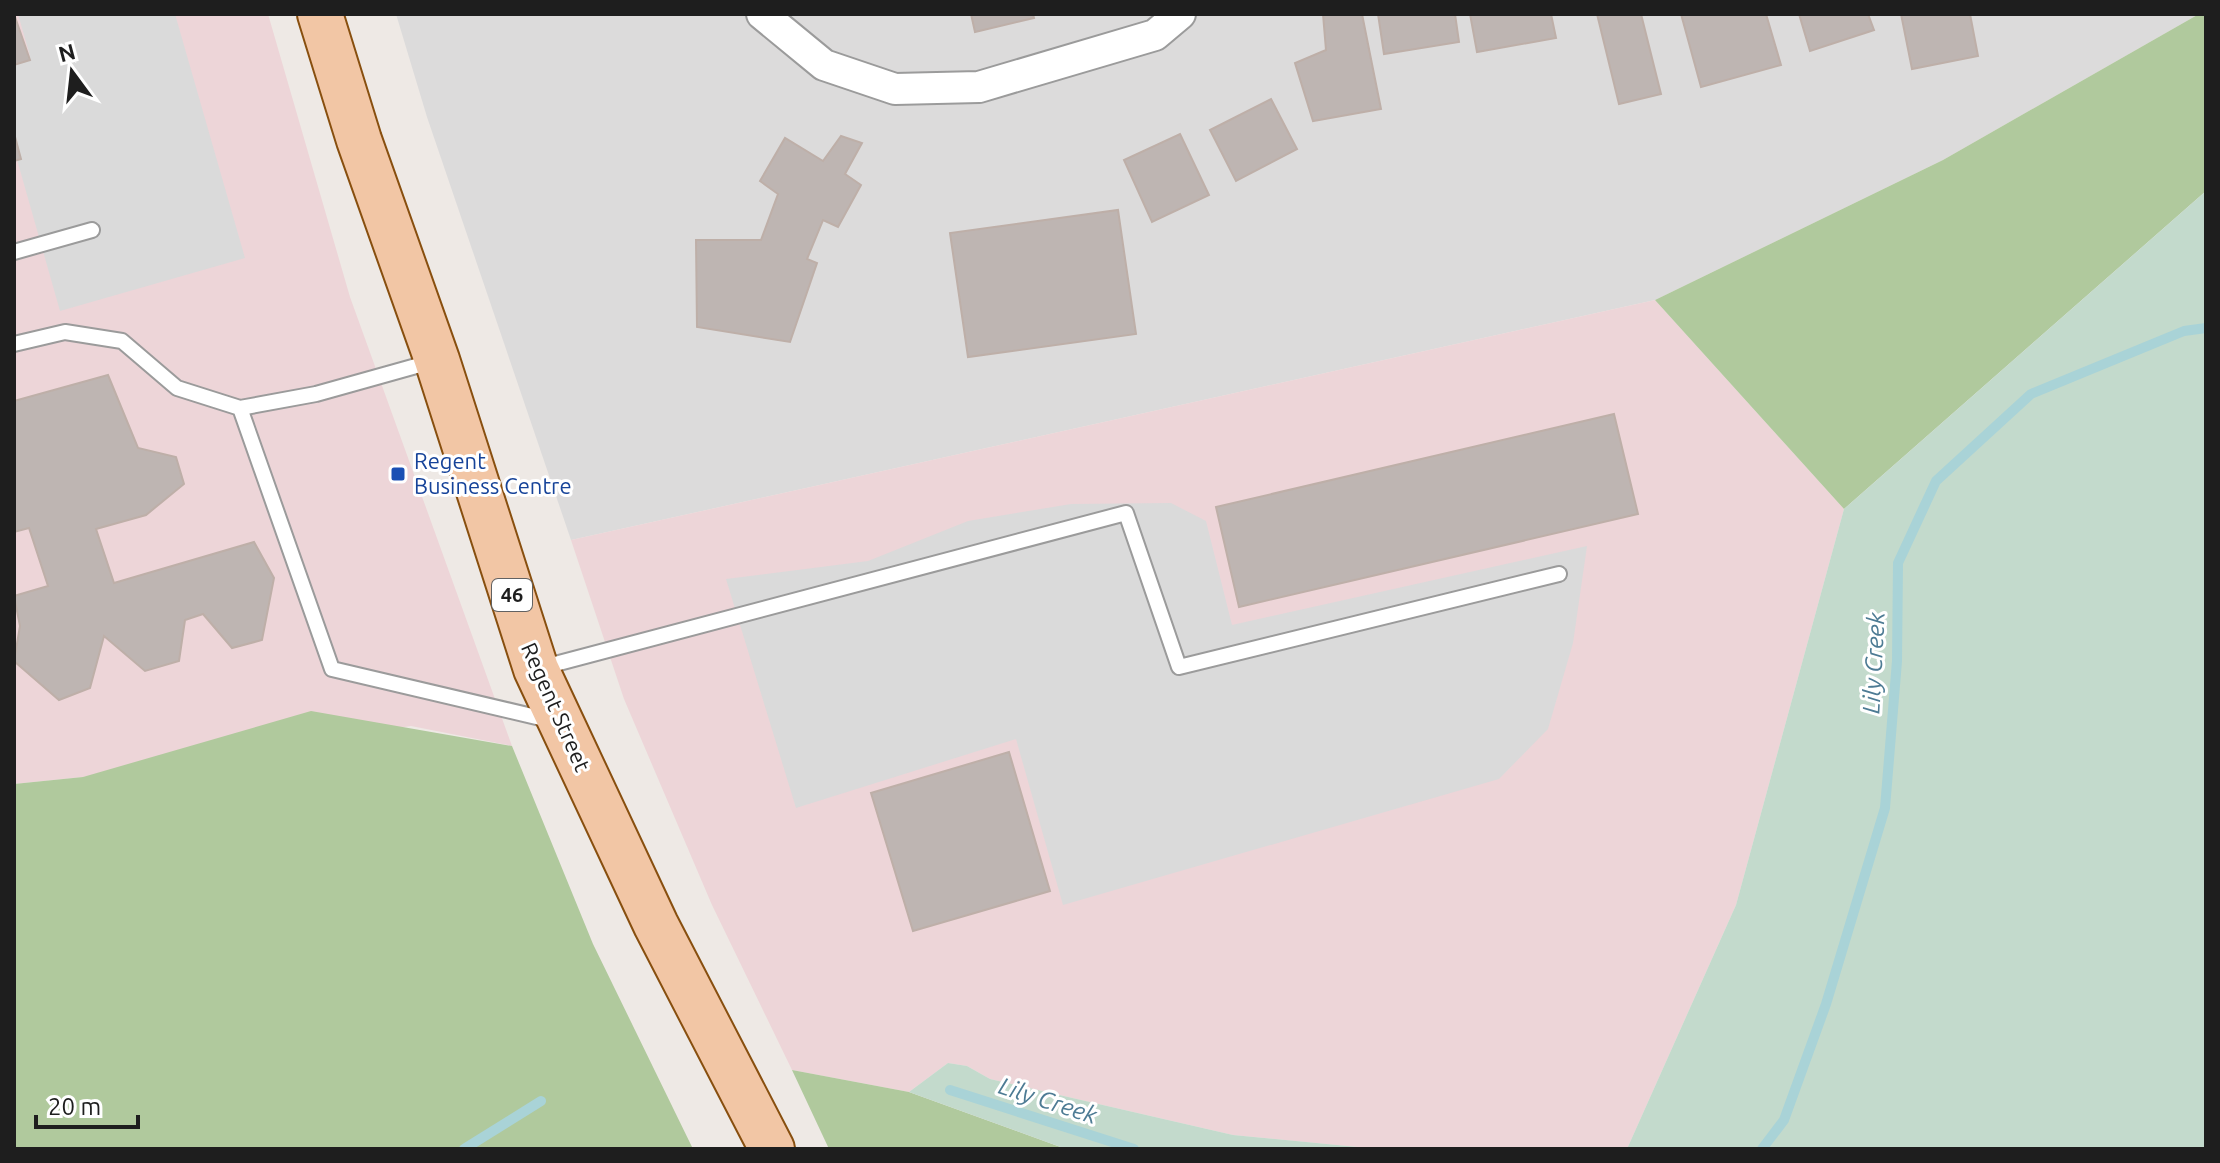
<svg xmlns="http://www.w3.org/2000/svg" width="2220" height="1163" viewBox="0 0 2220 1163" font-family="Ubuntu,sans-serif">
	<rect width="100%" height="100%" fill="#eee9e5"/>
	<path fill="#dcdbdb" d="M396,14H2199L1943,160L1655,300L571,540L427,117Z"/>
	<path fill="#edd5d8" d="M14,14H268L350,297L512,746L411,726L83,777L14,784Z
		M1655,300L1844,509L1736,905L1627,1149H1378L1233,1135L990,1079L967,1066L948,1063L909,1092L792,1070L712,905L624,699L571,540Z"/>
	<path fill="#b0c99d" d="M2199,14H2206V191L1844,509L1655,300L1943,160Z
		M311,711L512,746L593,944L693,1149H14V784L83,777Z
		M792,1070L909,1092L1066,1149H829Z"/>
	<path fill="#c3dacc" d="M2206,191V1149H1627L1736,905L1844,509Z
		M948,1063L967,1066L990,1079L1233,1135L1378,1149H1066L909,1092Z"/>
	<path fill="#dadada" d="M18,14H175L245,258L60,311L14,149V61L30,56Z
		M1171,503L1206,521L1232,625L1587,546L1573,643L1548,729L1499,779L1063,905L1016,739L796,808L726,579L868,561L968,521L1071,504Z"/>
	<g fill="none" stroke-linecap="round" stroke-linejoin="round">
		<path stroke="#a9d3d7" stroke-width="10" d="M950,1090L1134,1149
			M464,1149L541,1101
			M1762,1149L1784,1120L1826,1004L1885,808L1897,661L1898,563L1936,481L2031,394L2184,331L2206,328"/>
	</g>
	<path fill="#beb5b2" stroke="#beafa8" stroke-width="2" d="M14,14L30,60L14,65Z
		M971,14H1033L1034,18L975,32Z
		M1323,14H1362L1381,109L1313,121L1295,63L1326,50Z
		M1378,14H1455L1459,42L1384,54Z
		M1470,14H1551L1556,38L1477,52Z
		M1597,14H1641L1661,94L1619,104Z
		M1681,14H1766L1781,65L1701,87Z
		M1799,14H1868L1874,30L1810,51Z
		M1901,14H1970L1978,56L1912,69Z
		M1271,99L1297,149L1236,181L1210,130Z
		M14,133L21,159L14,161Z
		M1180,134L1209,195L1152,222L1124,160Z
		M841,136L862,143L845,174L861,185L838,227L823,220L807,259L817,263L790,342L697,327L696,240H761L778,194L760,181L785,138L823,161Z
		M1118,210L1136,334L968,357L950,233Z
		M108,375L138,448L176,457L184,484L146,515L96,529L114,583L254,542L274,578L262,640L232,648L203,614L185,620L179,661L145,671L104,636L90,688L59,700L14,661L20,626L14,596L48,586L29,528L14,532V401Z
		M1614,414L1638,514L1239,607L1216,507Z
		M1009,752L1050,891L913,931L871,793Z"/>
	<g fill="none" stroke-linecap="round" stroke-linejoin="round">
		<g stroke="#9b9b9b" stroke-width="18">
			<path id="service" d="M14,252L92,230
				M14,344L65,332L122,341L177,388L240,408L316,394L434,361
				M240,408L332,669L549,720
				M540,668L1126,513L1179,667L1559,574"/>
		</g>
		<g stroke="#9b9b9b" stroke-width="34">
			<path id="minor" d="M762,14L824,65L895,89L979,87L1155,35L1180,14"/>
		</g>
		<g stroke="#884f0f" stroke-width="48">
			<path id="primary" d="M320,14L359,140L437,360L536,669L656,925L772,1149"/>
		</g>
		<use href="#service" stroke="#fff" stroke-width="14"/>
		<use href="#minor" stroke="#fff" stroke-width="30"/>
		<use href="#primary" stroke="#f2c6a5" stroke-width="44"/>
	</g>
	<rect fill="#1a4fb4" stroke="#fff" stroke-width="3" x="390" y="466" width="16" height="16" rx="4"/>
	<g text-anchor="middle" stroke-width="6" stroke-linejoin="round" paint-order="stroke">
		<rect fill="#fff" stroke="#626262" stroke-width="2" x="492" y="579" width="40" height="32" rx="6"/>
		<g font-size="20" font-weight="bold" fill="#1e1e1e">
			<text x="512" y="602">46</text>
		</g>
		<g font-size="22" fill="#164399" stroke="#fff" text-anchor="start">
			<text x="414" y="469">Regent<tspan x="414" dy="25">Business Centre</tspan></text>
		</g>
		<g font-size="22" fill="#1e1e1e" stroke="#fff">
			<text transform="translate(556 707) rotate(66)" y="8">Regent Street</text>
		</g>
		<g font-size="24" font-style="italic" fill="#4d7b94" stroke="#fff">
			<text transform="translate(1874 663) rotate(-87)" y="8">Lily Creek</text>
			<text transform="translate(1048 1101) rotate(18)" y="8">Lily Creek</text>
		</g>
	</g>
	<rect width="2220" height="1163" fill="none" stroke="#1e1e1e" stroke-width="32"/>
	<g transform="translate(72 72) rotate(345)" stroke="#ffffff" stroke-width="6" paint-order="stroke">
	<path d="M0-6L14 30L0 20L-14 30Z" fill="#1e1e1e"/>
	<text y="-12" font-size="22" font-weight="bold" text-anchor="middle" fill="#1e1e1e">N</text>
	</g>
	<path d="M36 1115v12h102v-12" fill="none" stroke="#1e1e1e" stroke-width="4"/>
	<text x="48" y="1115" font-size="24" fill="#1e1e1e" stroke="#ffffff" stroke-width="6" paint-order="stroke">20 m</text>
</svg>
